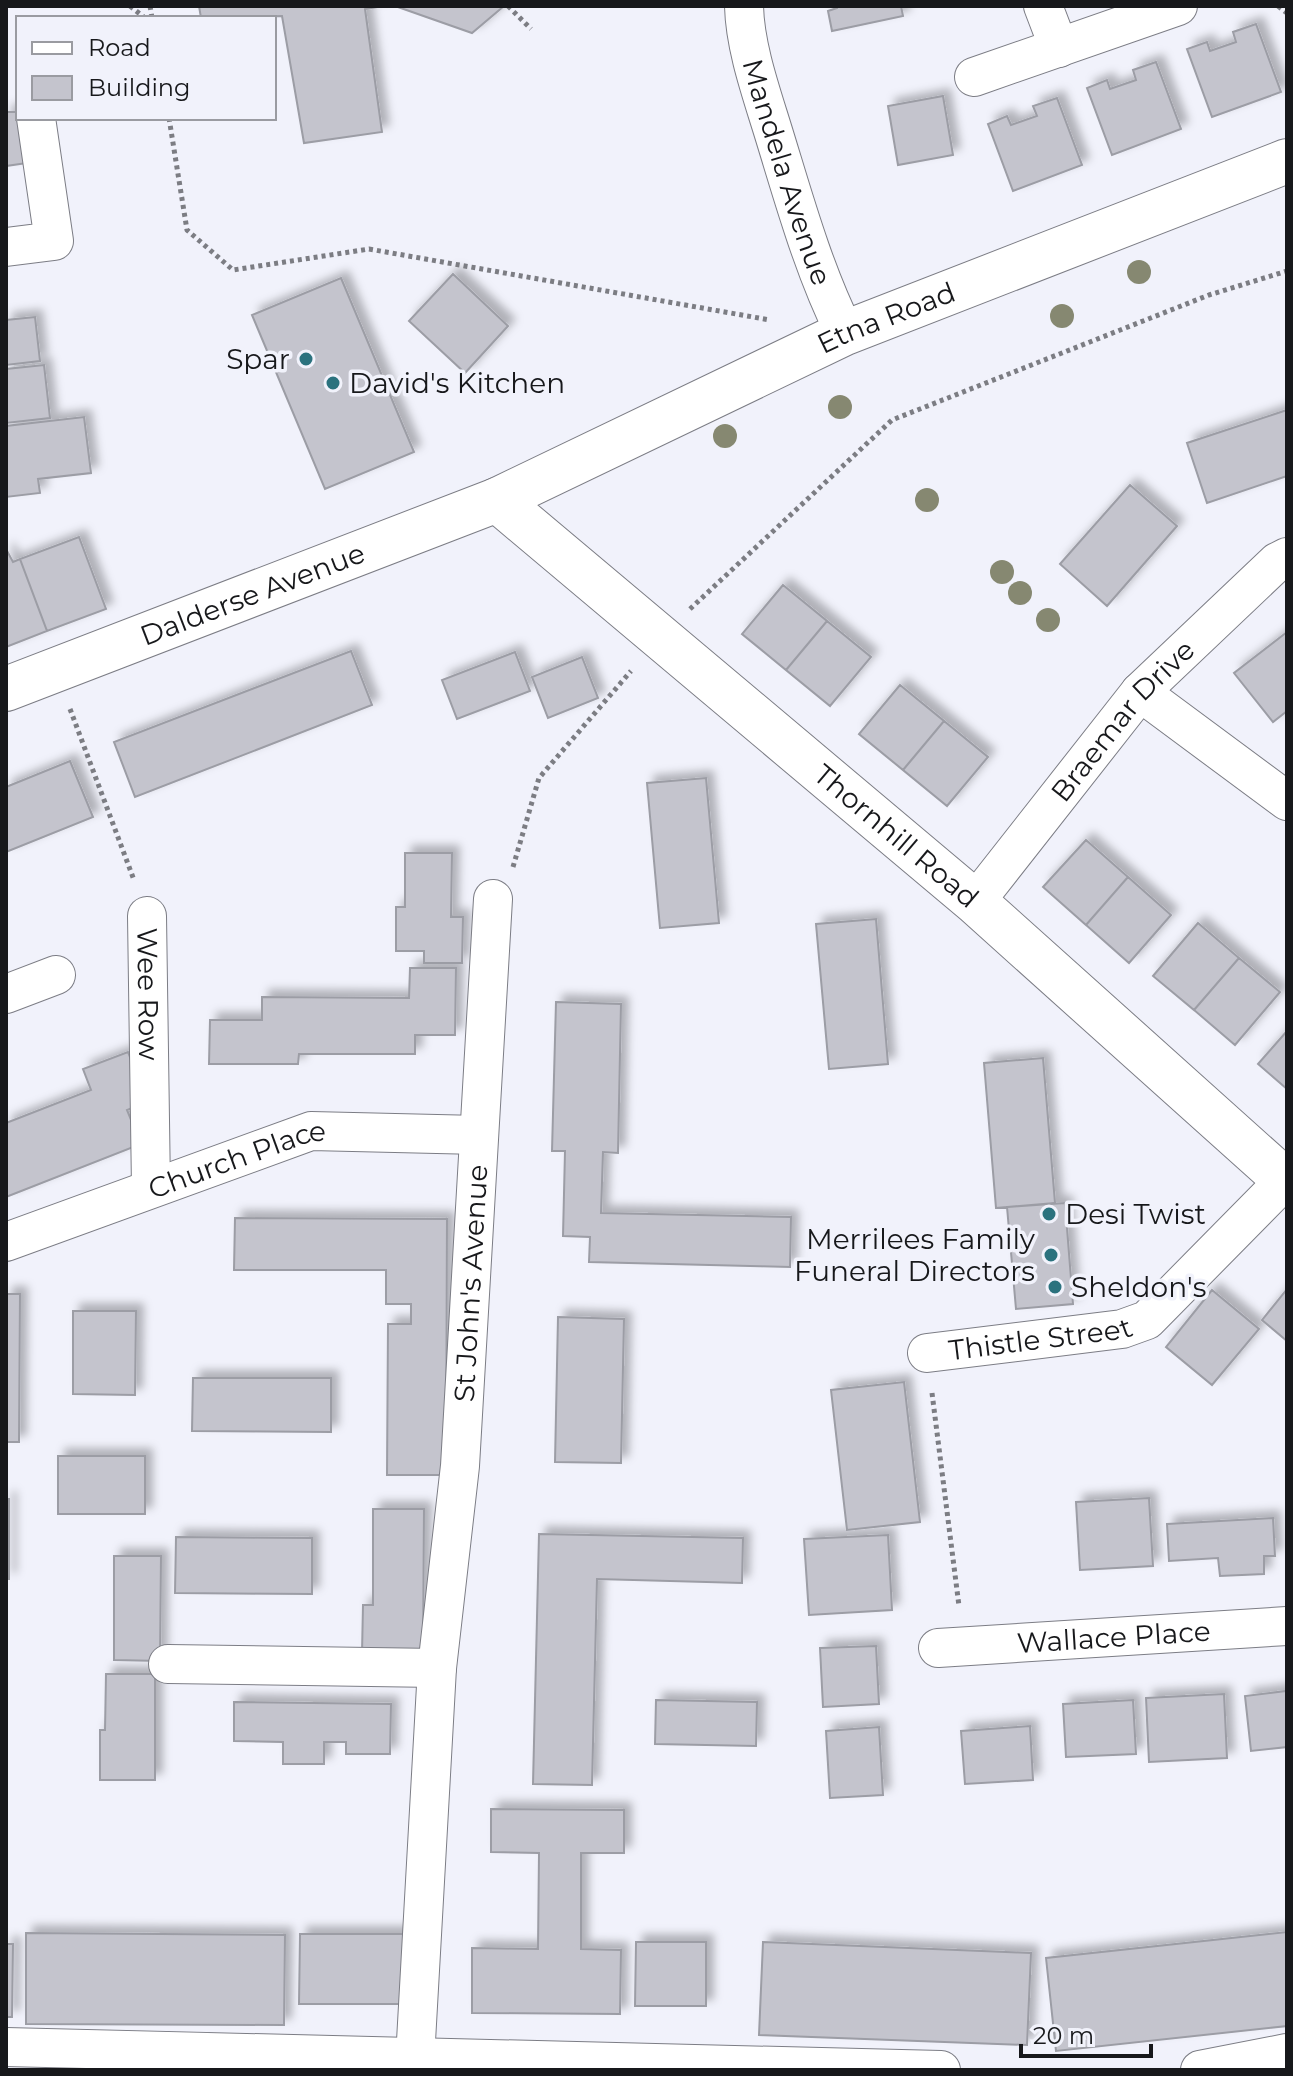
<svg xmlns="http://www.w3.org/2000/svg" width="1293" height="2076" viewBox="0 0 1293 2076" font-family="Montserrat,sans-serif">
	<defs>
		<filter id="shadow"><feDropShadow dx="7" dy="-7" stdDeviation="4" flood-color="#0004"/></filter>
	</defs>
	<rect width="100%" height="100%" fill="#f1f2fb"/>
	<path fill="#c4c4cd" stroke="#9c9da5" stroke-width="2" filter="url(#shadow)" d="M199,6H384L365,9L382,132L304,143L282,16L201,18Z
		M395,6H504L472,33Z
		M837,6H901L903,16L832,31L828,11L837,8Z
		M1256,24L1281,92L1212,117L1187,49L1207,42L1210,51L1236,42L1233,32Z
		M1156,62L1181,129L1112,155L1087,88L1107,80L1110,89L1136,80L1133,70Z
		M943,96L953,155L898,165L888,106Z
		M1057,98L1082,165L1013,191L988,124L1007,116L1011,125L1037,116L1033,106Z
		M6,112H18L34,162L6,166Z
		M453,274L508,326L465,373L409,321Z
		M341,278L414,452L325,489L252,315Z
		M35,317L40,361L6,365V320Z
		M44,365L50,418L6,423V369Z
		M1287,410V476L1207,503L1187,443Z
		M84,417L91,473L38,479L40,493L6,497V426Z
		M1130,485L1177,526L1107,606L1060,564Z
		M79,537L106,609L47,631L20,559Z
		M6,549L13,562L20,559L47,631L6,647Z
		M783,585L827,621L786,670L742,634Z
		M827,621L871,657L830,706L786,670Z
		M1287,632V711L1273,722L1234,673Z
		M351,651L372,705L135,797L114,742Z
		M515,652L530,691L457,719L442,680Z
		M582,657L598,698L548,718L532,677Z
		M900,685L944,721L903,770L859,734Z
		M944,721L988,757L947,806L903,770Z
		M70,761L93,817L6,852V787Z
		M706,778L719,923L660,928L647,783Z
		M1086,840L1128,877L1086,925L1043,887Z
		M405,853H452L451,917H463L462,963H424V951H396V907H405Z
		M1128,877L1171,915L1129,963L1086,925Z
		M876,919L888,1064L829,1069L816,924Z
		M1198,923L1239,958L1194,1010L1153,976Z
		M1239,958L1280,992L1235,1045L1194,1010Z
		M410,968H456L455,1035H415V1054H299L298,1064H209L210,1020H262V997L409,998Z
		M556,1002L621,1004L618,1153L603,1152L601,1213L791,1217L790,1267L589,1262L590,1237L563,1236L565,1151H552Z
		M1287,1031V1089L1258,1064Z
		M128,1052L147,1102L127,1110L141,1144L6,1197V1123L91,1090L83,1069Z
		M1043,1058L1055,1203L996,1208L984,1063Z
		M1065,1203L1073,1304L1016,1309L1007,1207Z
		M235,1218L447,1219L446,1475H387L388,1324H411V1304H386V1270H234Z
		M1287,1289V1341L1262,1320Z
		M1212,1290L1259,1329L1212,1385L1166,1347Z
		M6,1294H20L19,1442H6Z
		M73,1311H136L135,1395L73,1394Z
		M558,1317L624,1319L621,1463L555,1462Z
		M193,1378H331V1432L192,1431Z
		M904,1382L920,1522L847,1530L831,1390Z
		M58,1456H145V1514H58Z
		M1149,1498L1153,1566L1080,1570L1076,1502Z
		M6,1499H9V1579H6Z
		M373,1509H424L423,1653H362L363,1605H373Z
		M1273,1518L1275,1556H1264V1574L1220,1576L1218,1558L1169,1561L1167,1524Z
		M539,1534L743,1538L742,1583L597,1579L592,1785L533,1784Z
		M888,1535L892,1610L809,1615L804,1539Z
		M176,1537L312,1538V1594L175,1593Z
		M114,1556H161L160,1661L114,1660Z
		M876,1646L879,1704L823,1707L820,1648Z
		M106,1674H155V1780H100V1730H105Z
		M1286,1691L1287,1747L1251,1751L1245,1696Z
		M1224,1694L1227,1758L1149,1762L1146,1698Z
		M656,1700L757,1702L756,1746L655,1744Z
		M1133,1700L1136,1754L1066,1757L1063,1704Z
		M234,1702L391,1704L390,1754H346V1742H324V1764H283V1742L234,1741Z
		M1030,1726L1033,1780L965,1784L961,1731Z
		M879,1727L883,1795L830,1798L826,1731Z
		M491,1809L624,1810V1853H581V1949L621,1950L620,2014L472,2013V1948L538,1949L539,1853L491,1852Z
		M1287,1932V2026L1056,2051L1046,1958Z
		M26,1933L285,1935L284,2025L26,2024Z
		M300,1934H411V2004H299Z
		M636,1942H706V2006H635Z
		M763,1942L1031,1953L1027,2045L759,2035Z
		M6,1944H13L12,2017H6Z"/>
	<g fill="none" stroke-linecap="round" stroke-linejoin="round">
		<g stroke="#7c7d85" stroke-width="40">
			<g id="minor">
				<path id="s1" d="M744,6C745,47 761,92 773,131C794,199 813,269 845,333"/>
				<path d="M1043,6L1059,48"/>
				<path d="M974,77L1178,6"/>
				<path d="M6,247L54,241L36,118"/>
				<path d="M1140,692L1287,801"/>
				<path id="s2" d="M975,902L1140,692L1277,562L1287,557"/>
				<path id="s3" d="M147,916L151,1188"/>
				<path d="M6,994L56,975"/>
				<path id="s4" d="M6,1242L311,1131L479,1135"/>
				<path id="s5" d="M927,1353L1122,1329L1147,1320L1285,1180"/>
				<path id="s6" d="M938,1648L1287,1626"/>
				<path d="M168,1664L437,1668"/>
				<path d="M6,2047L941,2070"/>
				<path id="s7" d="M415,2059L437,1668L460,1466L493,899"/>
				<path d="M1200,2070L1287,2053"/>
			</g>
		</g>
		<g stroke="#7c7d85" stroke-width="46">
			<g id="tertiary">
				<path id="s8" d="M497,500L975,902L1287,1182"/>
				<path id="s9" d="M6,689L497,500L845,333L1287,161"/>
			</g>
		</g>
		<path stroke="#7c7d83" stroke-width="5" stroke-dasharray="4 4" stroke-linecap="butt" d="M130,6L145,18
			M150,6L152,18
			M508,6L531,29
			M1278,6L1287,13
			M169,118L187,230L233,270L369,249L770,320
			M690,609L892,420L1209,295L1287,271
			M70,709L134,880
			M513,867L539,778L631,671
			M932,1393L959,1606"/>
		<use href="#minor" stroke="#fff" stroke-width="38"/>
		<use href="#tertiary" stroke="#fff" stroke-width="44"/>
	</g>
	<g fill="#868871">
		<circle cx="1139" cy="272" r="12"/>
		<circle cx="1062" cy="316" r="12"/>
		<circle cx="840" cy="407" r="12"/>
		<circle cx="725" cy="436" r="12"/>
		<circle cx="927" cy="500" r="12"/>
		<circle cx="1002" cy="572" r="12"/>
		<circle cx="1020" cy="593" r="12"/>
		<circle cx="1048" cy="620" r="12"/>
	</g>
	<g fill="#2b727e" stroke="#f1f2fb" stroke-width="3">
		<circle cx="306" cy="359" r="8"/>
		<circle cx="333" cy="383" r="8"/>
		<circle cx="1049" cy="1214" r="8"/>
		<circle cx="1051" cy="1255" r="8"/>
		<circle cx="1055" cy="1287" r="8"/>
	</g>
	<g text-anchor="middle" stroke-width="7" stroke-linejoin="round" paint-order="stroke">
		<g font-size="28" fill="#17181b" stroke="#f1f2fb">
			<text dy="10" stroke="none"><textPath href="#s1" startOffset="172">Mandela Avenue</textPath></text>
			<text dy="10" stroke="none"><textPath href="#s9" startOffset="956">Etna Road</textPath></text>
			<text dy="10" stroke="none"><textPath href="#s9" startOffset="264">Dalderse Avenue</textPath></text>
			<text dy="10" stroke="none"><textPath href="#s2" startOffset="234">Braemar Drive</textPath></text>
			<text dy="10" stroke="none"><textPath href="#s8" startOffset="522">Thornhill Road</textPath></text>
			<text dy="10" stroke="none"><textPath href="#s3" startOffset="78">Wee Row</textPath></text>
			<text dy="10" stroke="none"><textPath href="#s4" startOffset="246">Church Place</textPath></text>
			<text dy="10" stroke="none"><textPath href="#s7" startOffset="778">St John's Avenue</textPath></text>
			<text dy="10" stroke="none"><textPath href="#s5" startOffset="114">Thistle Street</textPath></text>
			<text dy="10" stroke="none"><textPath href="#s6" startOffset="176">Wallace Place</textPath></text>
		</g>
		<g font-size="28" fill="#17181b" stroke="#f1f2fb" text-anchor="start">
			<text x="290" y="369" text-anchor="end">Spar</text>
			<text x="349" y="393">David's Kitchen</text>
			<text x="1065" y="1224">Desi Twist</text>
			<text x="1035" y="1249" text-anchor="end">Merrilees Family<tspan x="1035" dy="32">Funeral Directors</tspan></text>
			<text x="1071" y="1297">Sheldon's</text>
		</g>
	</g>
	<rect width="1293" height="2076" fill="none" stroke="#17181b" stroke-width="16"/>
	<rect x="16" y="16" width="260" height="104" fill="#f1f2fb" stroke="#9a9ba1" stroke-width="2"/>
	<rect x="32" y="42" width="40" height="12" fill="#ffffff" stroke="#9a9ba1" stroke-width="2"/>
	<text x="88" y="56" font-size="24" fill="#17181b">Road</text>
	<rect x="32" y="76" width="40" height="24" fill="#c4c4cd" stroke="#9a9ba1" stroke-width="2"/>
	<text x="88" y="96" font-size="24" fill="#17181b">Building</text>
	<path d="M1021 2044v12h130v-12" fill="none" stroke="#17181b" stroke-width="4"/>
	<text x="1033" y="2044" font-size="24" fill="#17181b" stroke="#f1f2fb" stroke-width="6" paint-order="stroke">20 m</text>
</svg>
